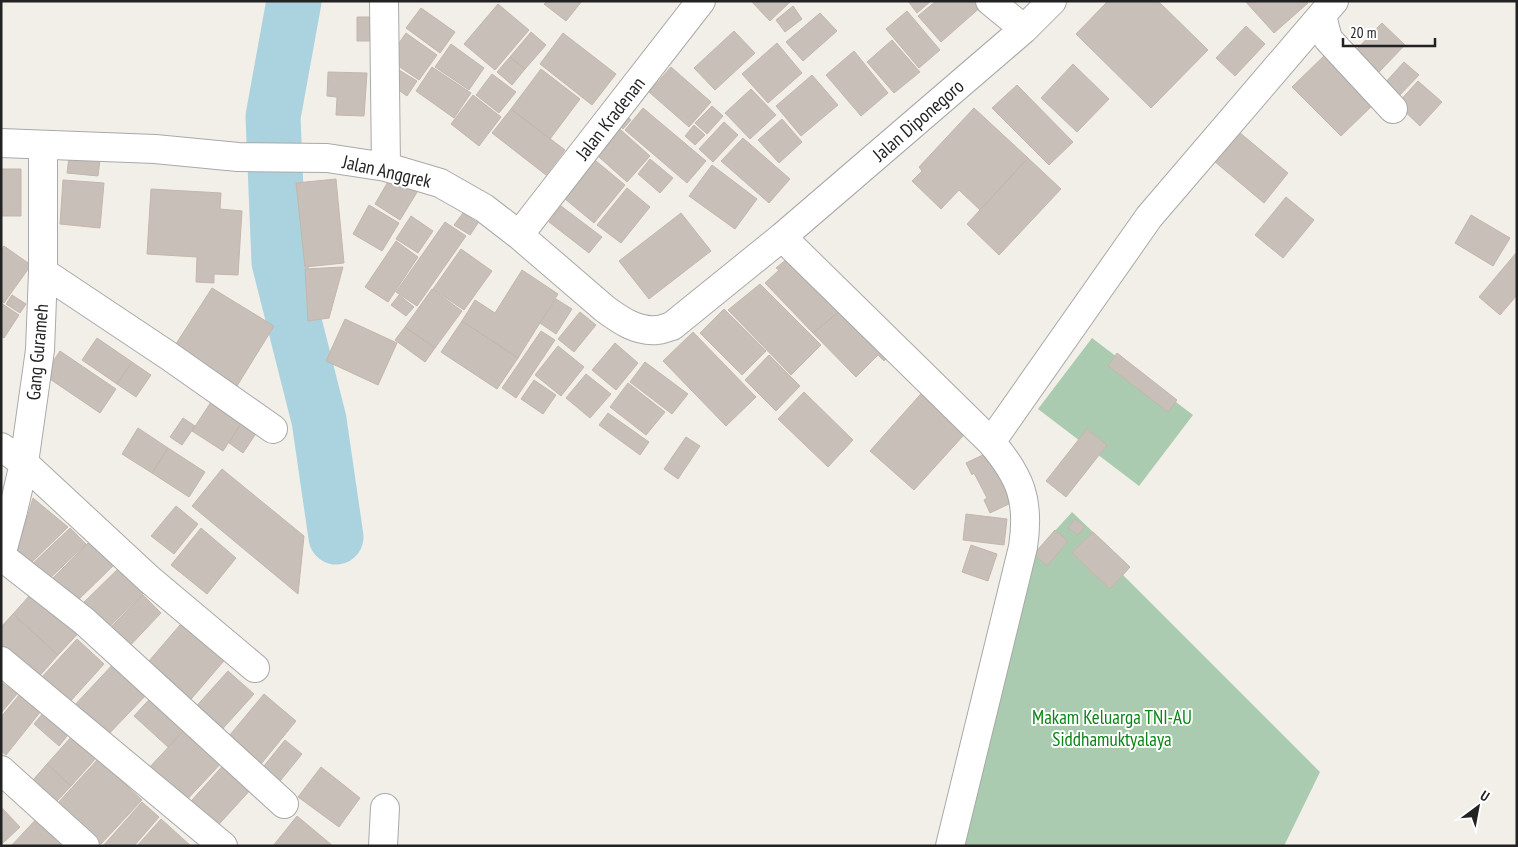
<svg xmlns="http://www.w3.org/2000/svg" width="1518" height="847" viewBox="0 0 1518 847" font-family="'PT Sans Narrow',sans-serif">
	<rect width="100%" height="100%" fill="#f2efe9"/>
	<path fill="#aacbaf" d="M1092,338L1193,415L1139,486L1038,409Z
		M1072,512L1130,567L1123,575L1320,772L1284,846H963L1034,554Z"/>
	<g fill="none" stroke-linecap="round" stroke-linejoin="round">
		<path stroke="#aad3df" stroke-width="55" d="M294,1L273,117L279,262L319,420L336,537"/>
	</g>
	<path fill="#c7bfb8" stroke="#c4b6ab" d="M547,1H582L566,21L544,4Z
		M751,1H791L770,21Z
		M908,1H931L917,13Z
		M936,1H980L983,5L941,42L918,16Z
		M1108,1H1158L1208,50L1151,108L1076,34Z
		M1245,1H1306L1308,3L1274,33Z
		M498,4L529,30L495,70L464,44Z
		M793,6L802,19L785,32L776,20Z
		M421,8L455,32L440,53L406,28Z
		M907,11L940,50L919,68L886,29Z
		M820,13L837,31L803,61L786,42Z
		M357,17H375L374,41H357Z
		M1382,23L1405,45L1378,73L1355,51Z
		M1246,26L1265,44L1235,76L1216,58Z
		M734,31L755,53L715,90L694,68Z
		M531,32L546,45L525,69L510,57Z
		M406,33L437,55L419,80L388,59Z
		M563,33L616,74L592,105L540,64Z
		M892,40L920,72L894,93L867,62Z
		M777,43L802,73L768,103L742,74Z
		M451,44L484,68L469,90L435,67Z
		M854,51L888,93L861,116L826,75Z
		M1328,52L1376,102L1341,136L1292,87Z
		M510,57L525,69L512,85L497,72Z
		M1404,62L1419,75L1398,97L1384,84Z
		M1073,64L1109,99L1077,132L1041,98Z
		M432,67L471,93L454,118L416,91Z
		M671,67L711,102L689,127L649,92Z
		M541,69L580,99L550,139L511,109Z
		M399,70L417,81L407,96L390,84Z
		M328,72L367,73L364,116L336,115L337,97L327,96Z
		M492,74L516,92L499,113L476,95Z
		M812,75L838,105L801,136L776,106Z
		M1418,81L1442,102L1420,126L1397,104Z
		M1017,85L1073,142L1049,165L992,108Z
		M751,89L776,115L750,139L725,113Z
		M473,95L501,117L479,146L451,124Z
		M712,106L723,116L707,134L695,123Z
		M643,108L706,161L687,183L625,130Z
		M974,108L1028,158L980,210L959,190L941,209L912,181L922,171L919,167Z
		M511,109L565,150L546,175L492,133Z
		M624,113L631,120L623,129L615,122Z
		M782,119L802,142L779,163L758,140Z
		M724,122L738,135L713,162L699,149Z
		M613,123L650,156L627,182L590,149Z
		M694,125L705,135L695,145L685,136Z
		M1239,132L1288,173L1264,203L1214,161Z
		M743,138L790,179L769,203L721,161Z
		M590,156L625,185L594,223L559,194Z
		M69,157L100,160L98,176L67,173Z
		M1028,158L1061,189L999,255L967,224Z
		M650,159L673,178L660,193L638,174Z
		M712,165L757,199L735,229L689,196Z
		M1,169H21V216H1Z
		M393,173L419,189L400,220L375,204Z
		M336,179L344,263L305,267L296,183Z
		M63,180L104,183L100,228L60,224Z
		M627,188L650,207L621,243L597,225Z
		M151,189L221,193L220,209L242,211L238,275L214,274V283L196,282L197,257L147,254Z
		M1286,197L1314,220L1283,258L1255,235Z
		M369,205L399,223L382,251L353,234Z
		M561,206L602,237L589,253L549,222Z
		M463,213L478,223L470,235L454,225Z
		M681,213L711,251L649,299L619,261Z
		M1471,215L1510,238L1493,266L1455,243Z
		M411,216L433,231L418,253L396,239Z
		M445,222L466,236L417,306L396,292Z
		M396,241L418,257L388,302L365,287Z
		M4,246L31,265L4,303L1,301V250Z
		M461,249L492,271L464,310L433,289Z
		M1516,253L1517,295L1500,315L1479,297Z
		M788,258L845,307L813,333L765,283L779,270L776,268Z
		M343,267L329,318L308,321L305,269Z
		M522,270L558,294L518,358L462,321L475,300L495,313Z
		M760,284L821,345L791,375L728,310Z
		M212,288L274,326L237,386L174,347Z
		M432,289L462,311L435,348L405,327Z
		M12,295L26,304L20,313L6,304Z
		M399,295L414,307L406,316L391,305Z
		M556,299L572,309L556,334L540,323Z
		M1,303L19,315L4,338L1,336Z
		M845,307L892,353L884,361L878,355L856,377L813,333Z
		M724,309L766,351L742,375L700,333Z
		M580,312L596,325L574,352L558,339Z
		M345,319L397,343L378,385L326,361Z
		M462,321L518,358L497,389L441,352Z
		M405,327L435,348L425,362L395,340Z
		M541,331L555,340L516,398L502,388Z
		M693,332L756,397L726,426L663,361Z
		M97,338L132,362L117,384L82,360Z
		M615,343L638,363L616,390L592,370Z
		M558,346L584,367L561,396L535,375Z
		M60,351L116,389L100,413L44,375Z
		M1117,353L1177,400L1168,412L1108,366Z
		M769,355L800,386L776,411L745,380Z
		M132,362L151,375L136,397L117,384Z
		M645,362L688,394L672,414L630,382Z
		M586,374L611,394L590,418L566,398Z
		M534,380L556,395L543,414L521,399Z
		M628,383L665,412L646,435L610,407Z
		M927,387L972,426L914,490L870,451Z
		M804,392L853,440L828,467L778,419Z
		M213,399L244,419L223,451L192,431Z
		M608,413L649,442L640,455L599,425Z
		M183,418L195,426L182,445L170,437Z
		M244,419L259,429L243,453L229,443Z
		M138,428L168,448L152,473L122,454Z
		M1087,429L1107,445L1066,497L1046,481Z
		M686,437L700,446L678,479L664,469Z
		M168,448L205,472L189,497L152,473Z
		M989,452L1013,502L990,513L984,500L987,498L974,473L972,475L966,463Z
		M222,469L304,536L298,594L192,506Z
		M33,498L68,527L30,564L17,551Z
		M176,506L198,524L174,554L151,536Z
		M966,514L1007,519L1004,545L963,540Z
		M1075,519L1085,527L1078,535L1068,528Z
		M70,528L86,544L43,585L27,569Z
		M201,528L236,558L207,594L171,565Z
		M1055,530L1068,541L1047,566L1034,554Z
		M1093,532L1130,567L1110,589L1072,553Z
		M91,540L115,564L72,606L49,582Z
		M971,545L997,554L988,581L962,572Z
		M123,564L148,589L103,633L78,608Z
		M38,586L84,627L58,655L13,614Z
		M143,595L161,613L124,652L105,633Z
		M13,614L58,655L36,680L1,648V627Z
		M186,618L229,655L186,705L143,668Z
		M77,639L104,664L68,704L41,678Z
		M116,661L149,692L104,739L72,708Z
		M228,671L254,694L218,734L192,711Z
		M1,682L17,694L1,713Z
		M157,691L191,723L168,747L134,716Z
		M20,694L41,711L6,755L1,751V717Z
		M264,694L296,721L257,769L224,742Z
		M43,713L68,735L59,746L34,724Z
		M191,723L227,757L182,805L146,771Z
		M72,736L97,757L71,786L47,764Z
		M285,740L302,754L276,786L259,772Z
		M98,759L142,800L101,844L57,804Z
		M226,762L253,787L211,833L184,809Z
		M47,764L71,786L57,801L33,780Z
		M321,767L360,798L339,827L298,797Z
		M142,802L159,817L134,846H103Z
		M1,807L20,827L1,845Z
		M41,814L75,846H11Z
		M297,816L333,846H273Z
		M161,819L191,846H137Z"/>
	<g fill="none" stroke-linecap="round" stroke-linejoin="round">
		<g stroke="#a9a9a9" stroke-width="30">
			<path id="minor" d="M384,1L386,167
				M990,1L1024,29
				M1322,16L1328,39L1393,109
				M1,143L155,149L238,157L327,158L386,167L440,183L484,208L519,235L605,309C620,320 637,332 657,330C662,330 667,327 672,326L782,237L1024,29L1052,1
				M519,235L701,1
				M782,237L991,442C1021,477 1030,501 1023,547L950,846
				M43,272L169,356L273,429
				M991,442L1149,217L1334,1
				M1,447L24,463L149,579L255,668
				M1,556L13,511L24,463L40,350L43,272V145
				M1,556L84,621L284,804
				M1,661L223,846
				M1,770L85,846
				M383,846L385,808"/>
		</g>
		<use href="#minor" stroke="#fff" stroke-width="28"/>
	</g>
	<g text-anchor="middle" stroke-width="4" stroke-linejoin="round" paint-order="stroke">
		<g font-size="19" fill="#222" stroke="#fff">
			<text transform="translate(610 118) rotate(-52)" y="7">Jalan Kradenan</text>
			<text transform="translate(918 120) rotate(-41)" y="7">Jalan Diponegoro</text>
			<text transform="translate(387 171) rotate(13)" y="7">Jalan Anggrek</text>
			<text transform="translate(37 352) rotate(-85)" y="7">Gang Gurameh</text>
		</g>
		<g font-size="19" fill="#0c8416" stroke="#fff">
			<text x="1112" y="724">Makam Keluarga TNI-AU<tspan x="1112" dy="22">Siddhamuktyalaya</tspan></text>
		</g>
	</g>
	<rect width="1518" height="847" fill="none" stroke="#222222" stroke-width="5"/>
	<g transform="translate(1478 807) rotate(32)" stroke="#ffffff" stroke-width="4" paint-order="stroke">
	<path d="M0-4L9 19L0 12L-9 19Z" fill="#222222"/>
	<text y="-8" font-size="14" font-weight="bold" text-anchor="middle" fill="#222222">U</text>
	</g>
	<path d="M1343 38v8h92v-8" fill="none" stroke="#222222" stroke-width="2.5"/>
	<text x="1350" y="38" font-size="15" fill="#222222" stroke="#ffffff" stroke-width="4" paint-order="stroke">20 m</text>
</svg>
